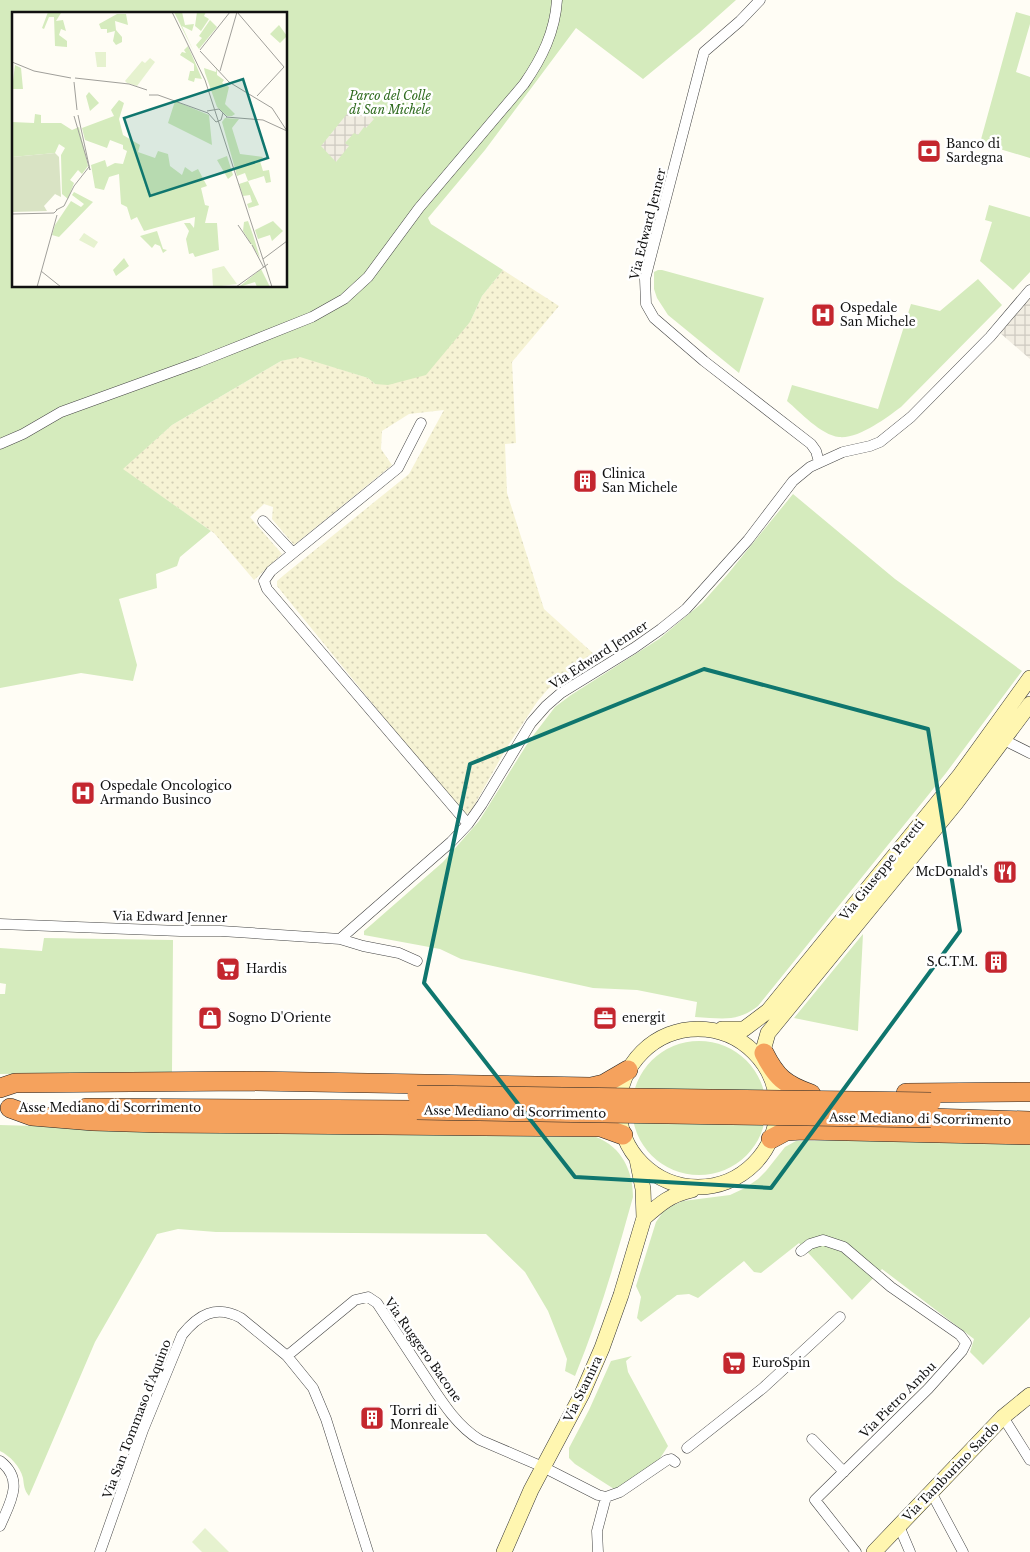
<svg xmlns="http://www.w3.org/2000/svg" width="1030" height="1552" viewBox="0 0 1030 1552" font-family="'Libre Baskerville',serif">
	<defs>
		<pattern id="farmland-dots" width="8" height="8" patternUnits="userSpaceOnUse" patternTransform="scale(1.25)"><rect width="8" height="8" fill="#f6f3d4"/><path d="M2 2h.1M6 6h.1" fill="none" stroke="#d2cfb5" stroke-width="1.8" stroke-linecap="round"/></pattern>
		<pattern id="plaza-grid" width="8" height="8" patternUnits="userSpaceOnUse" patternTransform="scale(1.25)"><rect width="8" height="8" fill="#f1ede2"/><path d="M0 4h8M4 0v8" fill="none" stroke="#cecac1"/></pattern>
	</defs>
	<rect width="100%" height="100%" fill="#fffdf5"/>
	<path fill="url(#farmland-dots)" d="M503,270L559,306L512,362L516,443L505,444L507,493L544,609L596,656L575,667L548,689L537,702L507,747L471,811L464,816L277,586V581L284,575L409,474L444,410L409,414L382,431L381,449L392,465L294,545L272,519L273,507L264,504L250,517L282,554L254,580L214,533L122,469L172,425L281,361L300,356L368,378L375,384L470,322L482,296Z"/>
	<path fill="#d5ebbd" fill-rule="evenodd" d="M0,0H736L699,33L643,79L576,28L485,150L428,218L431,224L503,270L482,296L470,322L426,375L388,385L375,384L368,378L300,357L281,361L172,425L123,469L211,531L180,557L177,566L156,574L157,588L119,599L137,665L133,681L81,673L0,688ZM14,14H286V286H14Z
		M1016,12L1030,16V24L1016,72L1030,77V158L980,143Z
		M989,205L1030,217V272L1013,290L980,261L992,222L985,220Z
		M658,270H662L764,298L739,373L668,315L657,298L654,289V272Z
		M978,279L1002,305L901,407C886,418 859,439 839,437C821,435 800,412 787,401L792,385L878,409L911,304L940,311Z
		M793,494L895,579L1022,671L946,773L758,1006C736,1023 721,1018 695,1017L697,1002L637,990L593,988L461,959L440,949L364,935V931L443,862L479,821L529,741L555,707L571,695L659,639L702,603L727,575Z
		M863,934L858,1031L794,1018Z
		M44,938L173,940L172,1072L0,1074V994H5L6,984L0,983V948L42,951Z
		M632 1108a67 67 0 1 1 134 0a67 67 0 1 1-134 0Z
		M0,1125L213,1131L596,1137C622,1147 633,1171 633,1197C616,1258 599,1318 575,1376L565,1371L567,1359L548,1311L525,1272L486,1234L216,1232L178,1229L157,1234L95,1342L29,1496C24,1490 24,1485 23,1478C20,1466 10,1456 0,1451Z
		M855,1140L1030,1143V1317L983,1365L970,1352L974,1339L882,1269L852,1300L799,1243L761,1273L754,1272L744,1261L698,1298L689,1294L677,1295L641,1322L637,1318L641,1297L636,1286L656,1222L663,1212L672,1206L683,1201L730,1195L745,1188L758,1179L766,1171L785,1147L796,1141Z
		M632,1356L626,1361L628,1372L668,1446L657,1463L619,1489H614L575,1464L569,1458V1448L589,1410L611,1361Z"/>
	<path fill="#e6f2cf" d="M205,1528L229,1552H202L192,1542Z"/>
	<path fill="url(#plaza-grid)" d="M355,104L374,119L366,128L364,127L358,135L354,133L345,143L349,146L336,162L321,146Z
		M1030,296V359L1000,333Z"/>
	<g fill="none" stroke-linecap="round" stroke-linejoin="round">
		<g stroke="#444" stroke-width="11">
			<path id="street" d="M760,0L740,21L704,52L645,279L646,304L654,318L704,361L811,444L816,451L819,462
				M421,423L398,468L271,571L264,581L267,589L468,824
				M0,444L23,434L61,412L199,362L312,317L344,299L368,277L419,208L524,84C542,58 555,32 557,0
				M263,521L293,553
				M1004,740L1030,753
				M0,924L180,931H221L340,939L363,946L399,953L417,961
				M340,939L451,842L468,824L482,804L531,723L546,706L561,693L634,648L661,629L686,609L748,540L793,481L810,467L843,452L870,446L880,442L911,417L990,337L1030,290
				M801,1251L810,1244L823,1240L844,1247L891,1287L960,1335L966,1343L962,1351L928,1389L815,1500L856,1552
				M287,1356L355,1300L368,1297L377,1303C392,1326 408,1350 423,1373C439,1397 455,1425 480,1440L543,1467L598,1495L606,1497L620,1492L667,1460L671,1459L675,1462
				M1003,1417L1030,1460
				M812,1439L844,1472
				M687,1448L763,1388L840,1317
				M0,1461C25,1480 10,1503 0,1526
				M931,1492L963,1552
				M899,1526L910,1552
				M100,1552L143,1430L182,1335C198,1315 216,1304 241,1318L287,1356L313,1388L326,1419L368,1552
				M598,1552L597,1531L606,1497"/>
		</g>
		<g stroke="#333" stroke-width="16">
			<path id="secondary" d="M619 1108a79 79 0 1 1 158 0a79 79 0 1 1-158 0Z
				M722,1029H744L768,1011L960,775L1030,678
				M764,1063V1047L768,1033L956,803L1030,704
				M644,1218C661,1203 670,1195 692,1190
				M504,1552L531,1490L582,1394L602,1348L621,1295L644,1218L643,1189L637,1159
				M874,1552L1003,1417L1030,1395"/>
		</g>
		<g stroke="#222" stroke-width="20">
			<path id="highway" d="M764,1053C776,1077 785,1085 811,1094
				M0,1088L15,1083L247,1081L591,1087L604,1084L628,1070
				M906,1093L1030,1092
				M10,1108L32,1116L93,1121L160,1123L601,1127L623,1135
				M86,1108L417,1110
				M931,1118L1030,1121
				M771,1139L786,1131L803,1130L1030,1135"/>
		</g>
		<use href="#street" stroke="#fff" stroke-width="10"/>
		<use href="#secondary" stroke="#fff6b0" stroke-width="15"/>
		<use href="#highway" stroke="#f5a25d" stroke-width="19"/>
		<g stroke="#222" stroke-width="20" stroke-linecap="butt">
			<path id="highway-bridge" d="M417,1095L931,1102
				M417,1110L931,1118"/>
		</g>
		<use href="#highway-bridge" stroke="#f5a25d" stroke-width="19"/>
	</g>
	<path fill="none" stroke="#0f766e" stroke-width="4" stroke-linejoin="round" d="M704,669L928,729L960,931L771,1188L575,1177L424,983L470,764Z"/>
	<defs>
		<g id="bank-square" transform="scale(1.25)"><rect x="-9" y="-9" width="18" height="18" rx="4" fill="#c4262e" stroke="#fff"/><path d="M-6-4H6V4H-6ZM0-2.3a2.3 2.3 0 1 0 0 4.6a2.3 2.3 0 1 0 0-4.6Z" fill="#fff"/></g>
		<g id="hospital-square" transform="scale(1.25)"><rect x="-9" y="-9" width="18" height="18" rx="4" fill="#c4262e" stroke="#fff"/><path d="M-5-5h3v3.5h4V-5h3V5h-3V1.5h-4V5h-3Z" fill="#fff"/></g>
		<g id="building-square" transform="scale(1.25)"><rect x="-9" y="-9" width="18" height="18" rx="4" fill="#c4262e" stroke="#fff"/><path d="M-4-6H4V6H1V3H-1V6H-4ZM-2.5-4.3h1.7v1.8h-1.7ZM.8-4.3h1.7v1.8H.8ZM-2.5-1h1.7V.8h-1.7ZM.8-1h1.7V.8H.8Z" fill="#fff"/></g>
		<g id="restaurant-square" transform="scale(1.25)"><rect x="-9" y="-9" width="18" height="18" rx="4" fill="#c4262e" stroke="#fff"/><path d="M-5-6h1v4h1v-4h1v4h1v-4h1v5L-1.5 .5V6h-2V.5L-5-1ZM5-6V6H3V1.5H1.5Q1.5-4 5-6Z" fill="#fff"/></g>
		<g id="supermarket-square" transform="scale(1.25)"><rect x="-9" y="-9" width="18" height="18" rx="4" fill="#c4262e" stroke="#fff"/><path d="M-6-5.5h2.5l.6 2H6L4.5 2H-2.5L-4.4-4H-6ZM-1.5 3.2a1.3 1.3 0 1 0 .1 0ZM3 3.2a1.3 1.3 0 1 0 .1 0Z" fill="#fff"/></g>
		<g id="shop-square" transform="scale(1.25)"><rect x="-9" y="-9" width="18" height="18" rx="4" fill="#c4262e" stroke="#fff"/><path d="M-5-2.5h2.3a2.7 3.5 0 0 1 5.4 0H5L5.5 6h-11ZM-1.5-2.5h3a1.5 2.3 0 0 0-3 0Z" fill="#fff"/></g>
		<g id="office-square" transform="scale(1.25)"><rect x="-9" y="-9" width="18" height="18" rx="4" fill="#c4262e" stroke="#fff"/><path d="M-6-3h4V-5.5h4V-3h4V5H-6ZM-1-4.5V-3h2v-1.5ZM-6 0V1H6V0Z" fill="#fff"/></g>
	</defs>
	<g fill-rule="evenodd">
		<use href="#bank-square" x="929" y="151"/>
		<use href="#hospital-square" x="823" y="315"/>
		<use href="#building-square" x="585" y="481"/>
		<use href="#hospital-square" x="83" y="793"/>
		<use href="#restaurant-square" x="1005" y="872"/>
		<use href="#building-square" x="996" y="962"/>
		<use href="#supermarket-square" x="228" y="969"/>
		<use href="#shop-square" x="210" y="1018"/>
		<use href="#office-square" x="605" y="1018"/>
		<use href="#supermarket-square" x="734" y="1363"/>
		<use href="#building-square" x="372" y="1418"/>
	</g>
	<g text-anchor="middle" stroke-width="5" stroke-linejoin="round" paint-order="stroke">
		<g font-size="12" font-style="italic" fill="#2f6b1f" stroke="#fff">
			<text x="390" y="100">Parco del Colle<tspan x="390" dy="14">di San Michele</tspan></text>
		</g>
		<g font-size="12" fill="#111" stroke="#fff" text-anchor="start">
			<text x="946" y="148">Banco di<tspan x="946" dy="14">Sardegna</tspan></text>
			<text x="840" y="312">Ospedale<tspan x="840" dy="14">San Michele</tspan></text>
			<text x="602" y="478">Clinica<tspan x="602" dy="14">San Michele</tspan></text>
			<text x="100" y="790">Ospedale Oncologico<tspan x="100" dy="14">Armando Businco</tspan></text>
			<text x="988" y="876" text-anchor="end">McDonald's</text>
			<text x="978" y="966" text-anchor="end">S.C.T.M.</text>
			<text x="246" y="973">Hardis</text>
			<text x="228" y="1022">Sogno D'Oriente</text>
			<text x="622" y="1022">energit</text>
			<text x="752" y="1367">EuroSpin</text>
			<text x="390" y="1415">Torri di<tspan x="390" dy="14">Monreale</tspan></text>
		</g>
		<g font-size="12" fill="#111" stroke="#fff">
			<text transform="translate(648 224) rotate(-76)" y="4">Via Edward Jenner</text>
			<text transform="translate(599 655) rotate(-33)" y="4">Via Edward Jenner</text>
			<text transform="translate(882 870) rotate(-51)" y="4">Via Giuseppe Peretti</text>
			<text transform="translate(170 917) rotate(1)" y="4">Via Edward Jenner</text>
			<text x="110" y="1112">Asse Mediano di Scorrimento</text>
			<text transform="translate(515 1112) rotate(1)" y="4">Asse Mediano di Scorrimento</text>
			<text transform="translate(920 1119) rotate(1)" y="4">Asse Mediano di Scorrimento</text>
			<text transform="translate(423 1350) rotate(55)" y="4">Via Ruggero Bacone</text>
			<text transform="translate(583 1389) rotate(-64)" y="4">Via Stamira</text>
			<text transform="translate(898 1400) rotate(-45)" y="4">Via Pietro Ambu</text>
			<text transform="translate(137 1419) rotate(-69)" y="4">Via San Tommaso d'Aquino</text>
			<text transform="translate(951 1472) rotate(-46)" y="4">Via Tamburino Sardo</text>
		</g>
	</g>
	<g transform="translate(12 12)">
		<rect width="275" height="275" fill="#fffdf5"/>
		<path d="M36,0L49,1L44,9L51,8L54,19L49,17L47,23L55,29V35L43,34L42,5H37L32,17L30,16ZM162,0H170L173,13L182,12L180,19L170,14L182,40ZM185,0H194L192,4L197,7L189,19L183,14ZM105,2H114L116,13L103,9L104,18L110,25V30L104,33L101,29L103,19L95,21V17H89L87,12ZM198,8L205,15L187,37L184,33L190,26L187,24ZM267,13L275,24L268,31L258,22ZM176,34L190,67L183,66L182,70L176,68L178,59H182V52L168,43L170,40L174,41L172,38ZM3,53L9,56L11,77H0ZM205,55V63L212,68L210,71L217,75L213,92L223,102L220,104H215L205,95L193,61L192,56L204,60ZM77,80L87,91L78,99L74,84ZM107,88L112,91L107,107L111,123L128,133L126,140L143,146L146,139L156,142L158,154L170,163L173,155L180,160L186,157L195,174L189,176L193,193L197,194L193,211H205L207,238L183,245L181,241L177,242L174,227L177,219L172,211H178L182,216L183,205L132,219L125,205L119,208L115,195L109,192L107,162L97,165L92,178L83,176L79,153L93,148L95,155L103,151L111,152L115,139L111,137V133L98,128L95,136L73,128L70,116L102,104L99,98ZM163,89L197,103L200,133L156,111ZM23,102L29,103V111H49L60,118L67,115L76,154L70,162L66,158L58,168L62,171L56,187L50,182L49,143L53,136L47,132L43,141L0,145V110L22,111ZM213,106L227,107L220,116L228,142L251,145L248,149L251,159L257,158L259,170L254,171L252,164L236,169L247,193L237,196L238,200L235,192L240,190L238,183L231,184L227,172L236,169L233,161L225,164L210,110ZM215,144L221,163L216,167L205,148ZM62,180L81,190L47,225L40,223L43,213L59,189L69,195L72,192L60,183ZM236,209L241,223L248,246L231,219L232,210ZM261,209L271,219L260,229L258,223L246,227L243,218ZM145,219L151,237L155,238L151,241L148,234L143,232L140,236L128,224ZM112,246L117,254L104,264L101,258ZM249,257L258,275H245L243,270L227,275Z" fill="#d5ebbd"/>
		<path d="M43,141L47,145L49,185L43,182L32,194L35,199L0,200V145Z" fill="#d9e3c4"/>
		<path d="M83,40H94V55H85ZM138,46L143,50L125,74L115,71L113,69L130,49L133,51ZM72,221L86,230L82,236L67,228ZM212,254L225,272L201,275L200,257Z" fill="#e6f2cf"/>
		<path fill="none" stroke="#a09f9a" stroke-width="1" d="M160,0L193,68L260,275M225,0L272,55L245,84M188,38L218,0M188,39L217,70L260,96L275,119M0,50L22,59L59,66M208,59L225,0M63,66L117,72L135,78M62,70L65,98M137,83H146L196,101L204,110L209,108L211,101M195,99L207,97L215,105M62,104L78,158L66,103M214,105L251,108L275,119M44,198L52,194L62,174L77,155M0,202L42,201L45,198M226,213L239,232M240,233L252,256M251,247L275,229M29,259L49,275M25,275L45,203M224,275L256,252"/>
		<path fill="#0f766e" fill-opacity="0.15" stroke="#0f766e" stroke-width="2.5" d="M231,67L256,146L138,184L112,106Z"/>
		<rect width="275" height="275" fill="none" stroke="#111" stroke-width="2.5"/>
	</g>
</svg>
